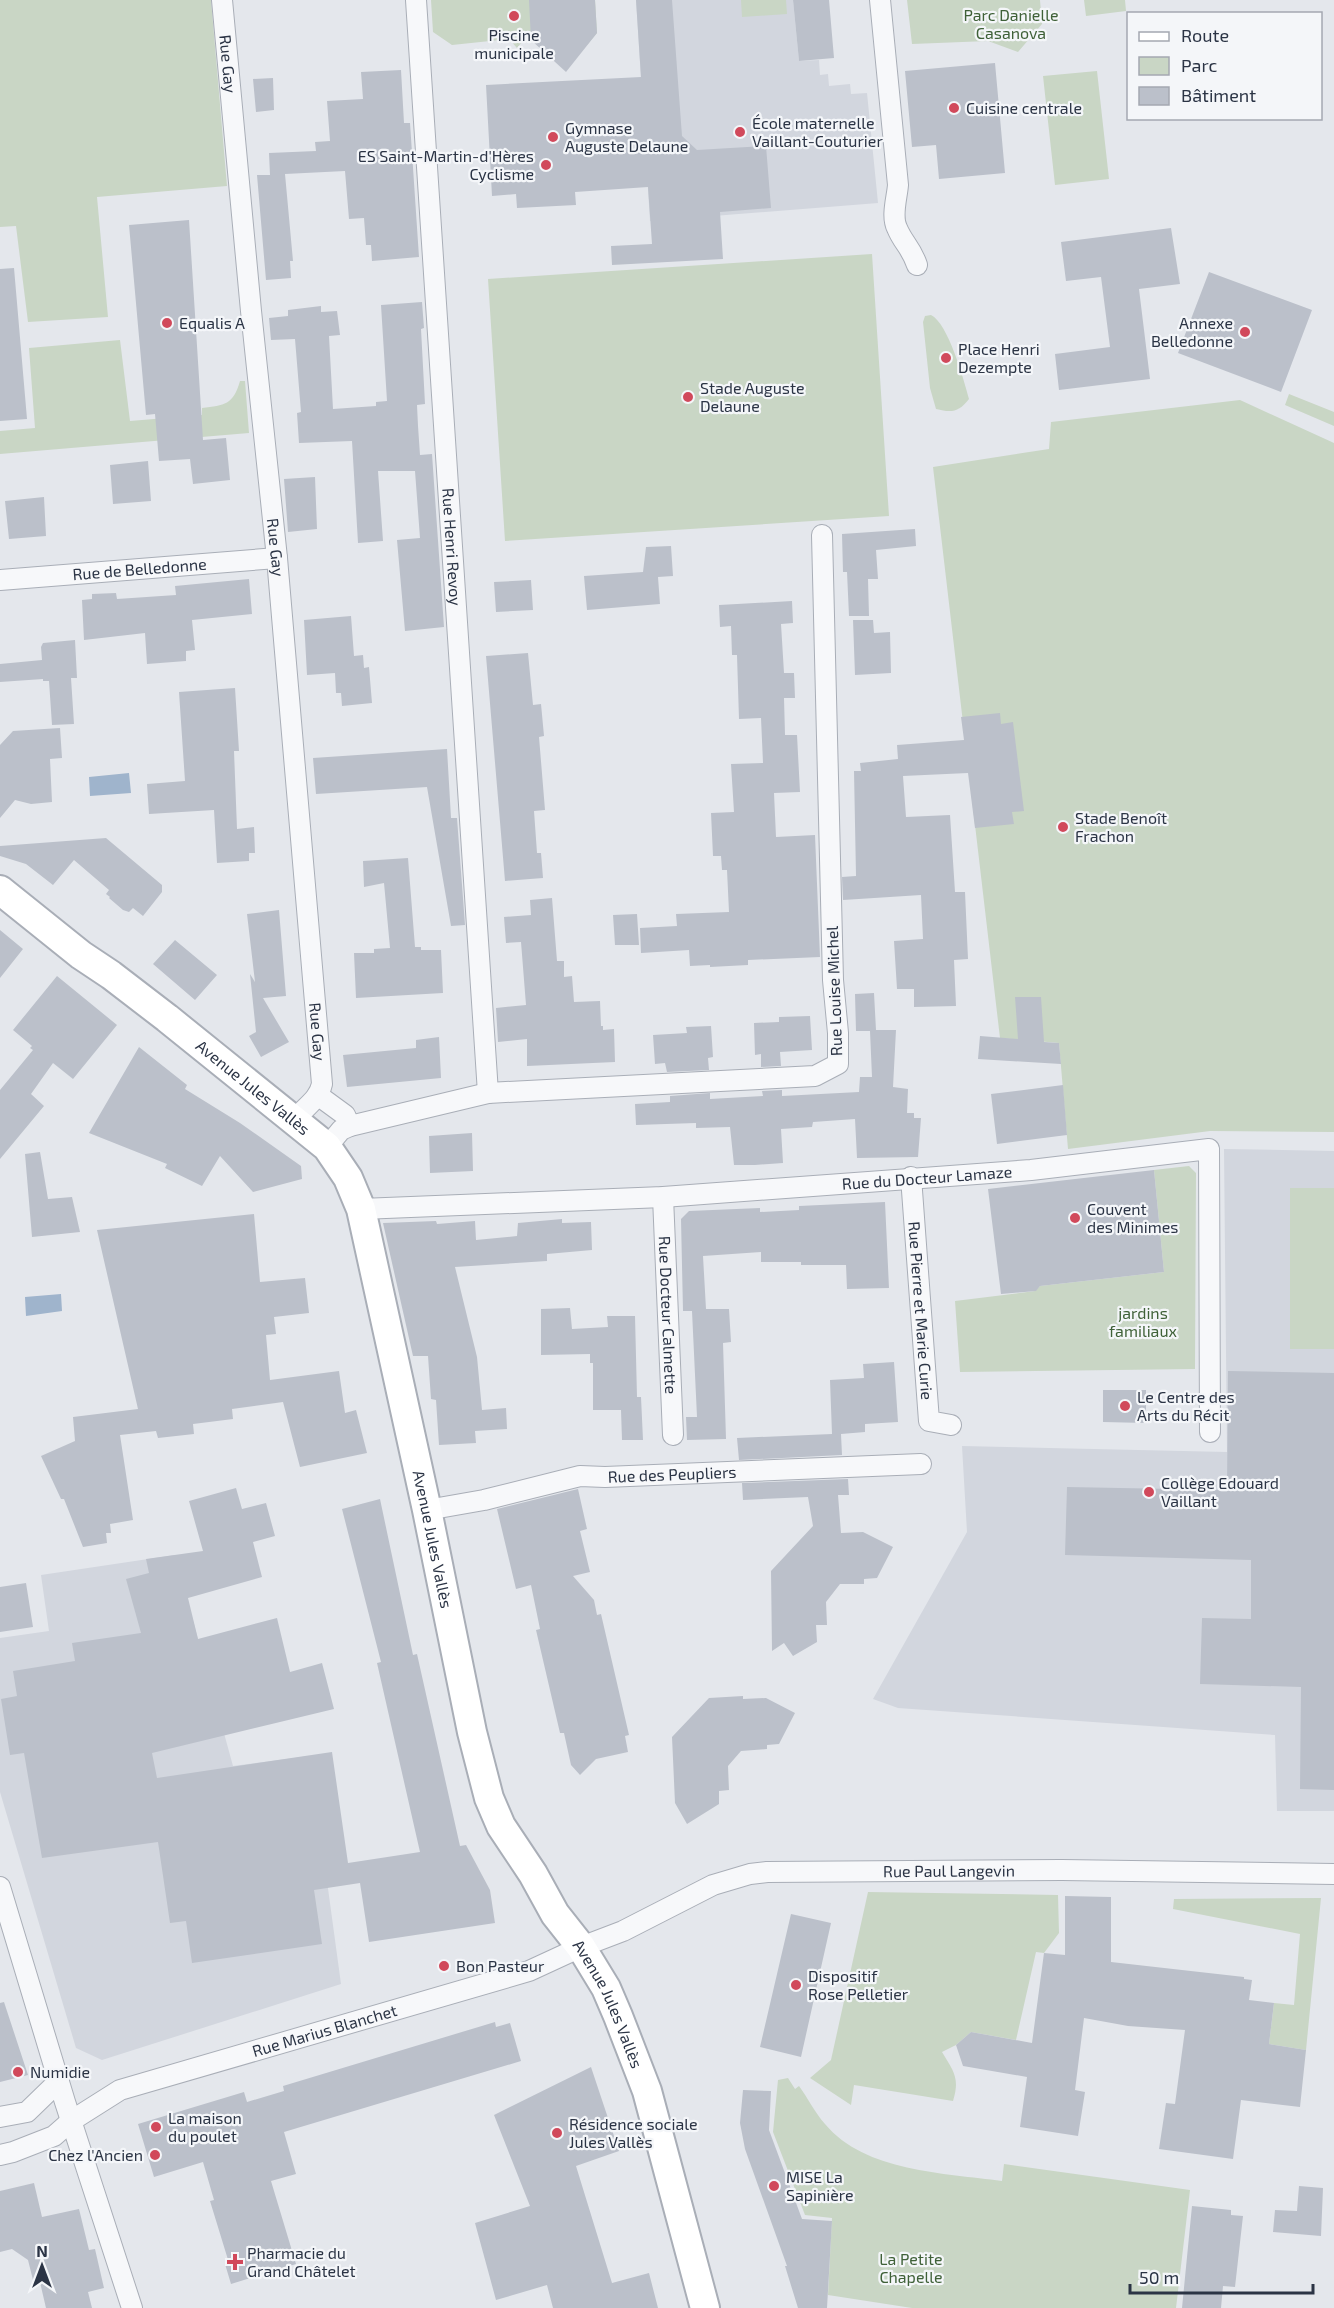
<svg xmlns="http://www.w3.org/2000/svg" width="1334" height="2308" viewBox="0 0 1334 2308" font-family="'Exo 2',sans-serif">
	<rect width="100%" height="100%" fill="#e4e7ec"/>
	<path fill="#d2d6de" d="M636,0H793L799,61L819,60L820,75L828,74L829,86L850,84L851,94L867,93L878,203L650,221Z
		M1224,1149L1334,1151V1811H1277L1275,1735L898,1708L873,1699L967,1532L962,1446L1227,1452Z
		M175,1555L233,1766L310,1756L341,1984L102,2060L76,2048L0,1792V1638L49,1631L41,1575Z"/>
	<path fill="#c9d6c5" d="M0,0H211L227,186L97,197L108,317L28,322L16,226L0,227Z
		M431,0H595L597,33L587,45L541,48L531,40L522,42L517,48L509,39L452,45L433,32Z
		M741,0H786L787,14L742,17Z
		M907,0H1040L1042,24L1018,52L988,41L912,44Z
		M1084,0H1125L1126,11L1086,16Z
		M1097,71L1109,179L1055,185L1043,76Z
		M872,254L889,516L505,541L488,279Z
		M931,315C948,323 964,380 969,399C959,412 952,413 936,409L930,388L923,322L925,316Z
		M120,340L130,421L202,415V408C225,405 233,405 240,381H245L249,433L0,454V431L35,428L29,348Z
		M1289,394L1334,412V426L1285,405Z
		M1240,400L1334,443V1132L1210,1131L1068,1149L1059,1043L1000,1038L933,467L1049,449L1051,422Z
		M1189,1166L1196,1173L1195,1369L960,1372L955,1301L1035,1291L1040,1286L1164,1272L1154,1170Z
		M1290,1188H1334V1349H1290Z
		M868,1892L1058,1895L1059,1933L1044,1953L1036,1952L1016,2040L971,2032L956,2045L942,2052C954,2072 960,2078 953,2101L854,2085L851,2105L810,2078L831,2060Z
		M1321,1898L1306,2050L1269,2044L1274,2003L1294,2005L1300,1934L1173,1909L1174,1899Z
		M788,2078L795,2089L799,2086C808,2098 815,2113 825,2124C865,2172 945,2173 1002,2181L1004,2164L1190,2190L1176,2308H912L828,2295L832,2218L805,2215L773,2132L778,2080Z"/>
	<path fill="#9fb4cc" d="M129,773L131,793L90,796L89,777Z
		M61,1294L62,1311L26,1316L25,1297Z"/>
	<path fill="#bbc0ca" d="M529,0H595L597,33L566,72L531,40Z
		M636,0H672L682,136L697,150L766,146L771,208L720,212L723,259L612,265L611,246L652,244L648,187L575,192L576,205L517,208L516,194L492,196L486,85L641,77Z
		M793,0H829L834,58L799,61Z
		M995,63L1005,173L939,179L936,145L912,147L905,71Z
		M401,70L404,123H410L419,257L372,261L371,245H366L364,218L349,219L345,171L285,174L293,261H290L291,278L266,280L257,175H270L269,153L316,151L315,142L330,141L327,101L363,99L361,72Z
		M273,78L274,110L256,112L253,79Z
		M189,220L203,440L226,438L230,480L193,484L190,459L159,461L155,414L146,415L129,225Z
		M1171,228L1180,284L1139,289L1150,379L1059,390L1055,354L1110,347L1101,277L1066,281L1061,242Z
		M14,268L27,419L0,421V269Z
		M1209,272L1312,310L1281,392L1178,353Z
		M422,302L424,328L421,329L425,404L417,405L418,426L420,455L432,454L444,627L405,631L397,540L420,538L415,471H378L383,541L358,543L352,441L299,443L297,413L301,412L295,339L271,340L269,318L288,316V310L321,306V312L337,311L340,335L329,336L333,409L376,406V402L387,401L381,305Z
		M148,461L151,501L113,504L110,465Z
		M315,477L317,529L288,532L284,479Z
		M44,497L46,536L9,539L5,501Z
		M915,529L916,546L876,550L878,579H868L869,616H849L847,572H843L842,534Z
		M671,546L673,576L658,577L660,604L587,610L584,576L643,572L646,547Z
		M249,579L252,614L192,620L195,650L186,651V661L147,664L145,633L84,640L82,600L92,599V594L116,593L117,599L176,595L175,586Z
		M531,580L533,610L496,612L494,582Z
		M792,601L793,623L781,624L784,673H794L795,698H784L785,735H797L800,792L774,793L776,837L815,835L820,957L748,960V965L710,967V965L690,966L689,950L641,953L640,928L677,926L676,914L729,912L727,870H722L721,856H713L711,813L734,812L731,764L763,763L761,718L739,719L737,655H732L731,626L720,627L719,605Z
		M351,616L354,656L363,655L364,668L369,667L372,703L342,706L341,693H336L335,673L307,675L304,620Z
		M853,620H873L874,633L890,632L891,673L855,675Z
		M75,640L77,678H71L74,724L52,725L49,681H43V679L0,682V664L42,660L41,647L43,643Z
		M528,653L533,705L541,704L544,736L539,737L545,810L534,811L537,853H541L543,878L505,881L486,656Z
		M235,688L239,751H234L237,829L254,827L255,853H249V861L217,863L214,810L149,814L147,784L185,781L179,692Z
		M1000,713L1001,724L1013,722L1024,811L1012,812L1014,824L975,828L968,773L903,776L906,817L950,815L955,892H965L968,959L954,960L956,1006L914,1007V989H897L894,941L923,939L921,895L843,900L842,877L856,876L854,771H861L860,763L898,759L897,745L964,740L961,717Z
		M60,728L62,758L50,759L52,802L31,804L15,800L0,818V745L13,731Z
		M447,749L451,818H457L465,925L451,926L427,787L316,794L313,758Z
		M106,838L162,885V892L143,916L133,908L129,912L123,910L109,898L110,897L106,894L109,890L74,860L53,885L26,864L0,856V846Z
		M408,858L415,947H421V950H441L443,993L356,998L354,953H374V949L390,948L384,883L364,887L363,861Z
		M552,898L557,961H564V977L572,976L574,1002L600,1001L601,1026H603V1030L614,1029L615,1062L527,1066V1039L498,1042L496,1008L526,1005L521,942L506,943L504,917L531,915L530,900Z
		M279,910L286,996L263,998L289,1042L261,1057L249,1036L256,1032L250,974L255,982L247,914Z
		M637,914L639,945H615L613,915Z
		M0,930L23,949L0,978Z
		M175,940L217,975L195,1000L153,964Z
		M57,976L117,1025L73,1079L53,1063L31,1094L44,1106L0,1159V1090L33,1050L30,1048L32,1046L13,1030Z
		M874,993L876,1030H896L893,1087L908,1089L907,1113H914V1118H921L918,1157L857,1158L855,1119L813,1122L812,1127L781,1129L783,1163L755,1165H734L730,1127L696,1128V1123L636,1125L635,1104L670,1102V1096L710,1093V1099L763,1096L762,1091L782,1090V1096L859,1092L860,1077H872L870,1031H856L855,994Z
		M1015,997H1041L1044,1042L1059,1043L1061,1064L978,1059L980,1036L1018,1039Z
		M810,1016L812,1050L780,1052L781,1066L761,1067V1054L755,1055L754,1023L779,1022V1017Z
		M711,1026L713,1057L708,1058L709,1070L667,1072L665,1063L655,1064L653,1035L687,1033L686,1027Z
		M439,1037L441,1078L347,1087L343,1055L416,1048V1040Z
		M139,1047L187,1085L185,1089L240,1123L301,1166L302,1179L253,1192L220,1156L202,1186L165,1168L167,1164L89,1133Z
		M1063,1085L1067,1135L997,1144L991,1094Z
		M472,1133L473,1171L430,1173L429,1136Z
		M40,1152L48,1199L72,1197L80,1232L32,1237L25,1154Z
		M1154,1170L1164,1272L1040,1286L1036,1291L1001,1294L988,1189Z
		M885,1202L889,1288L847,1289L846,1265H801V1262H761V1252L703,1256L706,1309H729L731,1342L723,1343L726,1439L687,1440L686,1417H697L692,1311H683L681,1219L689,1211L760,1208V1212L799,1210V1206Z
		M254,1214L260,1282L305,1278L309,1313L274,1317L276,1334L266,1335L270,1380L339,1371L345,1413L356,1410L367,1453L300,1467L283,1402L232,1409L233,1419L193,1424L194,1434L158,1438L156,1431L120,1435L133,1520L110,1524L111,1533H106L107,1543L83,1547L64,1499H61L41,1456L75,1441L73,1417L138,1409L97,1230Z
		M562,1219V1223L591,1222L592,1250L547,1254V1261L455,1267L477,1357L482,1410L506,1408L507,1429L475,1431L476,1443L439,1445L436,1400L431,1399L428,1356H413L383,1223L436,1221L437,1224L475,1221L476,1240L517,1236L518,1223Z
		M570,1308L572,1329L608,1327L607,1316H635L637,1397H641L643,1440H622L621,1410H593V1363H590V1354L541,1355V1309Z
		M894,1362L898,1422L865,1424V1432L841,1434L842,1455L739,1460L737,1438L832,1434L830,1380L864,1378L863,1364Z
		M1228,1371L1334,1373V1790L1300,1789L1301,1687L1200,1684L1202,1618L1251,1619V1560L1065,1555L1067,1487L1227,1490Z
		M1103,1390H1146V1423L1103,1422Z
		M848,1479L849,1495H838L841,1533L863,1532L893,1547L877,1578L864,1579V1584H840L826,1602L827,1625H816L817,1642L793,1656L784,1643L772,1651L771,1571L813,1526L808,1497L743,1500L742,1483Z
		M236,1488L242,1509L266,1503L275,1536L253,1542L262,1577L188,1598L198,1639L277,1618L290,1672L322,1663L334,1709L152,1753L157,1778L332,1752L348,1863L420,1852L377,1663L381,1662L342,1509L380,1499L413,1655L417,1654L460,1846L466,1845L490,1890L495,1923L369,1942L360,1883L314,1890L322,1944L192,1963L186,1921L170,1923L158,1842L42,1858L24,1753L10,1755L1,1699L17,1696L13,1671L75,1661L72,1643L141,1633L126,1579L149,1573L146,1559L203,1551L189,1501Z
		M578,1489L587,1529L580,1531L590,1572L573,1576L594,1600L597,1615L601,1614L629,1735L625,1736L628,1752L596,1759L580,1775L571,1765L564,1733H560L536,1630L540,1629L531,1585L516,1589L497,1509Z
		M26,1583L33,1627L0,1632V1587Z
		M743,1696V1699L766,1698L795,1713L779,1744L767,1745V1749L741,1751L728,1766L729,1790L719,1791V1804L687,1824L675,1803L672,1737L709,1698Z
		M1065,1896L1111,1897V1962L1244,1977V1979L1252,1980L1249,2000L1274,2003L1269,2044L1306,2050L1300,2107L1241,2100L1233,2159L1159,2149L1166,2103L1175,2104L1185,2030L1128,2026L1084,2018L1075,2090L1085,2092L1078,2136L1020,2127L1027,2077L963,2066L956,2045L971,2032L1032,2043L1044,1953L1065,1955Z
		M791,1914L831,1923L801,2057L760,2047Z
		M4,2002L28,2075L0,2082V2003Z
		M495,2022L496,2027L510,2023L521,2061L284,2132L296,2174L271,2181L296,2264L231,2284L225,2264L229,2263L210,2201L214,2200L203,2162L154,2177L138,2124L244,2092L247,2102L284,2091L283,2086Z
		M591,2067L619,2151L576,2166L612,2283L649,2273L658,2308H553L547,2285L496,2300L475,2223L530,2206L494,2115Z
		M743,2090L771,2091L769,2130L802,2219L832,2221L827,2308H798L785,2266H787L745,2149L740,2123Z
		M34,2183L42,2217L79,2209L89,2250L95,2249L104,2288L88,2292L92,2308H46L39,2278L33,2280L28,2260L12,2249L0,2252V2191Z
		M1299,2186L1323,2188L1321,2236L1273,2232L1275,2210L1297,2211Z
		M1192,2206L1231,2210V2215L1243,2216L1235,2287L1223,2286L1221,2308H1182Z"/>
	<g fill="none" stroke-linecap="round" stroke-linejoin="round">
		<g stroke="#a9aeb7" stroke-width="22">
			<g id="street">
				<path id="s1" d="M222,0L251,311L277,558L322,1084C318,1101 305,1106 294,1121"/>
				<path id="s2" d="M416,0L488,1093"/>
				<path d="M880,0L898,185C897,198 891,216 897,228C903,243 911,247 917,265"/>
				<path id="s3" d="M0,580L277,558"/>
				<path d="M319,1096L345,1115L350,1126"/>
				<path d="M327,1147L341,1130L350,1126L488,1093L815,1076L838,1064V1033L833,980L822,535"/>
				<path id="s4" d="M911,1177L929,1421L951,1425"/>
				<path id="s5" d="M663,1197L673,1435"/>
				<path id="s6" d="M361,1209L663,1197L1031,1170L1209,1149L1210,1432"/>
				<path id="s7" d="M427,1510L484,1500L580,1476L605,1477L921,1464"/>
				<path d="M0,1887L65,2102L132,2308"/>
				<path d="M0,2117L27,2112L59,2081"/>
				<path id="s8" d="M0,2155L13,2152L54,2136L71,2121L120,2090L529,1971L581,1947L623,1931L713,1885L750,1874L767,1872L1062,1870L1334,1874"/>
			</g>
		</g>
		<g stroke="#a9aeb7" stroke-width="32">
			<g id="secondary">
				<path id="s9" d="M0,890L81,955L111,975L167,1018L327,1147L348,1178L361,1209L427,1510L472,1732L489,1798L501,1826L533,1874L555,1914L581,1947L606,1988L618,2016L647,2091L705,2308"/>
			</g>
		</g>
		<use href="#street" stroke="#f7f8fa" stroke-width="20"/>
		<use href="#secondary" stroke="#fff" stroke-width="28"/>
	</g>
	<g fill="#d1495b" stroke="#f4f6f9" stroke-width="2">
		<circle cx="514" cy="16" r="6"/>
		<circle cx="954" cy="108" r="6"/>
		<circle cx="740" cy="132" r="6"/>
		<circle cx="553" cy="137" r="6"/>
		<circle cx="546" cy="165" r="6"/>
		<circle cx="167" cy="323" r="6"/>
		<circle cx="1245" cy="332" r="6"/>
		<circle cx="946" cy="358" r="6"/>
		<circle cx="688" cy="397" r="6"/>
		<circle cx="1063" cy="827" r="6"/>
		<circle cx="1075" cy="1218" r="6"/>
		<circle cx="1125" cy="1406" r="6"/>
		<circle cx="1149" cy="1492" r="6"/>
		<circle cx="444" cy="1966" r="6"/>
		<circle cx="796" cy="1985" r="6"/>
		<circle cx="18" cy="2072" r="6"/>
		<circle cx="156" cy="2127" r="6"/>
		<circle cx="557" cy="2133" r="6"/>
		<circle cx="155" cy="2155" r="6"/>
		<circle cx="774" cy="2186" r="6"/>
		<path d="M232 2253h6v6h6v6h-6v6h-6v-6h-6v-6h6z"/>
	</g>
	<g text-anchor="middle" stroke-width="4.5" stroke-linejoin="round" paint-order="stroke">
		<g font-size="16" fill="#3f6138" stroke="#f4f6f9">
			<text x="1011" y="21">Parc Danielle<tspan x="1011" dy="18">Casanova</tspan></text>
			<text x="1143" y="1319">jardins<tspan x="1143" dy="18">familiaux</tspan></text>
			<text x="911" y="2265">La Petite<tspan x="911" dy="18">Chapelle</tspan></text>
		</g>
		<g font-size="16" fill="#2b3445" stroke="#f4f6f9" text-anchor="start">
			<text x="514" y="41" text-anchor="middle">Piscine<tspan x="514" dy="18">municipale</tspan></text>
			<text x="966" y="114">Cuisine centrale</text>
			<text x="752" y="129">École maternelle<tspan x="752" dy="18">Vaillant-Couturier</tspan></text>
			<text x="565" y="134">Gymnase<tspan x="565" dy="18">Auguste Delaune</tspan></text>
			<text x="534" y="162" text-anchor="end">ES Saint-Martin-d'Hères<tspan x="534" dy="18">Cyclisme</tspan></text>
			<text x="179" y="329">Equalis A</text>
			<text x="1233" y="329" text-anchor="end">Annexe<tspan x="1233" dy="18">Belledonne</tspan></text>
			<text x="958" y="355">Place Henri<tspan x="958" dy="18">Dezempte</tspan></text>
			<text x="700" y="394">Stade Auguste<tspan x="700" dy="18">Delaune</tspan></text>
			<text x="1075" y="824">Stade Benoît<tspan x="1075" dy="18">Frachon</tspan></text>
			<text x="1087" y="1215">Couvent<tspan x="1087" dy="18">des Minimes</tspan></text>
			<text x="1137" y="1403">Le Centre des<tspan x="1137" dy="18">Arts du Récit</tspan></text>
			<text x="1161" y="1489">Collège Edouard<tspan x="1161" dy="18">Vaillant</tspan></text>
			<text x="456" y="1972">Bon Pasteur</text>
			<text x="808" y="1982">Dispositif<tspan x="808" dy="18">Rose Pelletier</tspan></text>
			<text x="30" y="2078">Numidie</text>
			<text x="168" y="2124">La maison<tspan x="168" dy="18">du poulet</tspan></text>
			<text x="569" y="2130">Résidence sociale<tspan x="569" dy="18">Jules Vallès</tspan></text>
			<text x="143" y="2161" text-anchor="end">Chez l'Ancien</text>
			<text x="786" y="2183">MISE La<tspan x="786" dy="18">Sapinière</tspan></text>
			<text x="247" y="2259">Pharmacie du<tspan x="247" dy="18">Grand Châtelet</tspan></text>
		</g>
		<g font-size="16" fill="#2b3445" stroke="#f4f6f9">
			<text dy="6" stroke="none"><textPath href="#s1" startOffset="64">Rue Gay</textPath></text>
			<text dy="6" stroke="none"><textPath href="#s2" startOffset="548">Rue Henri Revoy</textPath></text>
			<text dy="6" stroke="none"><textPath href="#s1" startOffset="550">Rue Gay</textPath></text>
			<text dy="6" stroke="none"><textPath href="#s3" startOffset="140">Rue de Belledonne</textPath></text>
			<text transform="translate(834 991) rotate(-92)" y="6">Rue Louise Michel</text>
			<text dy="6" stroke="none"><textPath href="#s1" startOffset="1036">Rue Gay</textPath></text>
			<text dy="6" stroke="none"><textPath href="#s9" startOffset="321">Avenue Jules Vallès</textPath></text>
			<text dy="6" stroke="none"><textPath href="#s6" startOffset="567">Rue du Docteur Lamaze</textPath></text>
			<text dy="6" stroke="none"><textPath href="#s4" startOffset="134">Rue Pierre et Marie Curie</textPath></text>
			<text dy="6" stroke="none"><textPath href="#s5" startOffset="118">Rue Docteur Calmette</textPath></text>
			<text dy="6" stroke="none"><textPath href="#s7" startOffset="249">Rue des Peupliers</textPath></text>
			<text dy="6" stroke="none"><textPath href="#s9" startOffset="825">Avenue Jules Vallès</textPath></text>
			<text dy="6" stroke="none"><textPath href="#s8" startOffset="1005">Rue Paul Langevin</textPath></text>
			<text dy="6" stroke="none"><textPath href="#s9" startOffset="1329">Avenue Jules Vallès</textPath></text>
			<text dy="6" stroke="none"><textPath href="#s8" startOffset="351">Rue Marius Blanchet</textPath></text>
		</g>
	</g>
	<rect x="1127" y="12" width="195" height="108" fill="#f4f6f9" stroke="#a4a8b1" stroke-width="1.5"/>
	<rect x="1139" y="32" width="30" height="9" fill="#ffffff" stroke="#a4a8b1" stroke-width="1.5"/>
	<text x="1181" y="42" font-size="18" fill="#2b3445">Route</text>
	<rect x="1139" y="57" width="30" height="18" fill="#c9d6c5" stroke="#a4a8b1" stroke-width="1.5"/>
	<text x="1181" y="72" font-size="18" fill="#2b3445">Parc</text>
	<rect x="1139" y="87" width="30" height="18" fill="#bbc0ca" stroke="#a4a8b1" stroke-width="1.5"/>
	<text x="1181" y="102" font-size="18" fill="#2b3445">Bâtiment</text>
	<g transform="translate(42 2266)" stroke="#f4f6f9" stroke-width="4.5" paint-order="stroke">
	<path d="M0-4.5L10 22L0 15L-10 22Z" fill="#2b3445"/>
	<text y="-9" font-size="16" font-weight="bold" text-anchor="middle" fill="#2b3445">N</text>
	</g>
	<path d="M1130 2284v9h183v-9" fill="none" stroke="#2b3445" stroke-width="3"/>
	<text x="1139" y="2284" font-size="18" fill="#2b3445" stroke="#f4f6f9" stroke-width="4.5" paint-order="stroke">50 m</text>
</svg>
